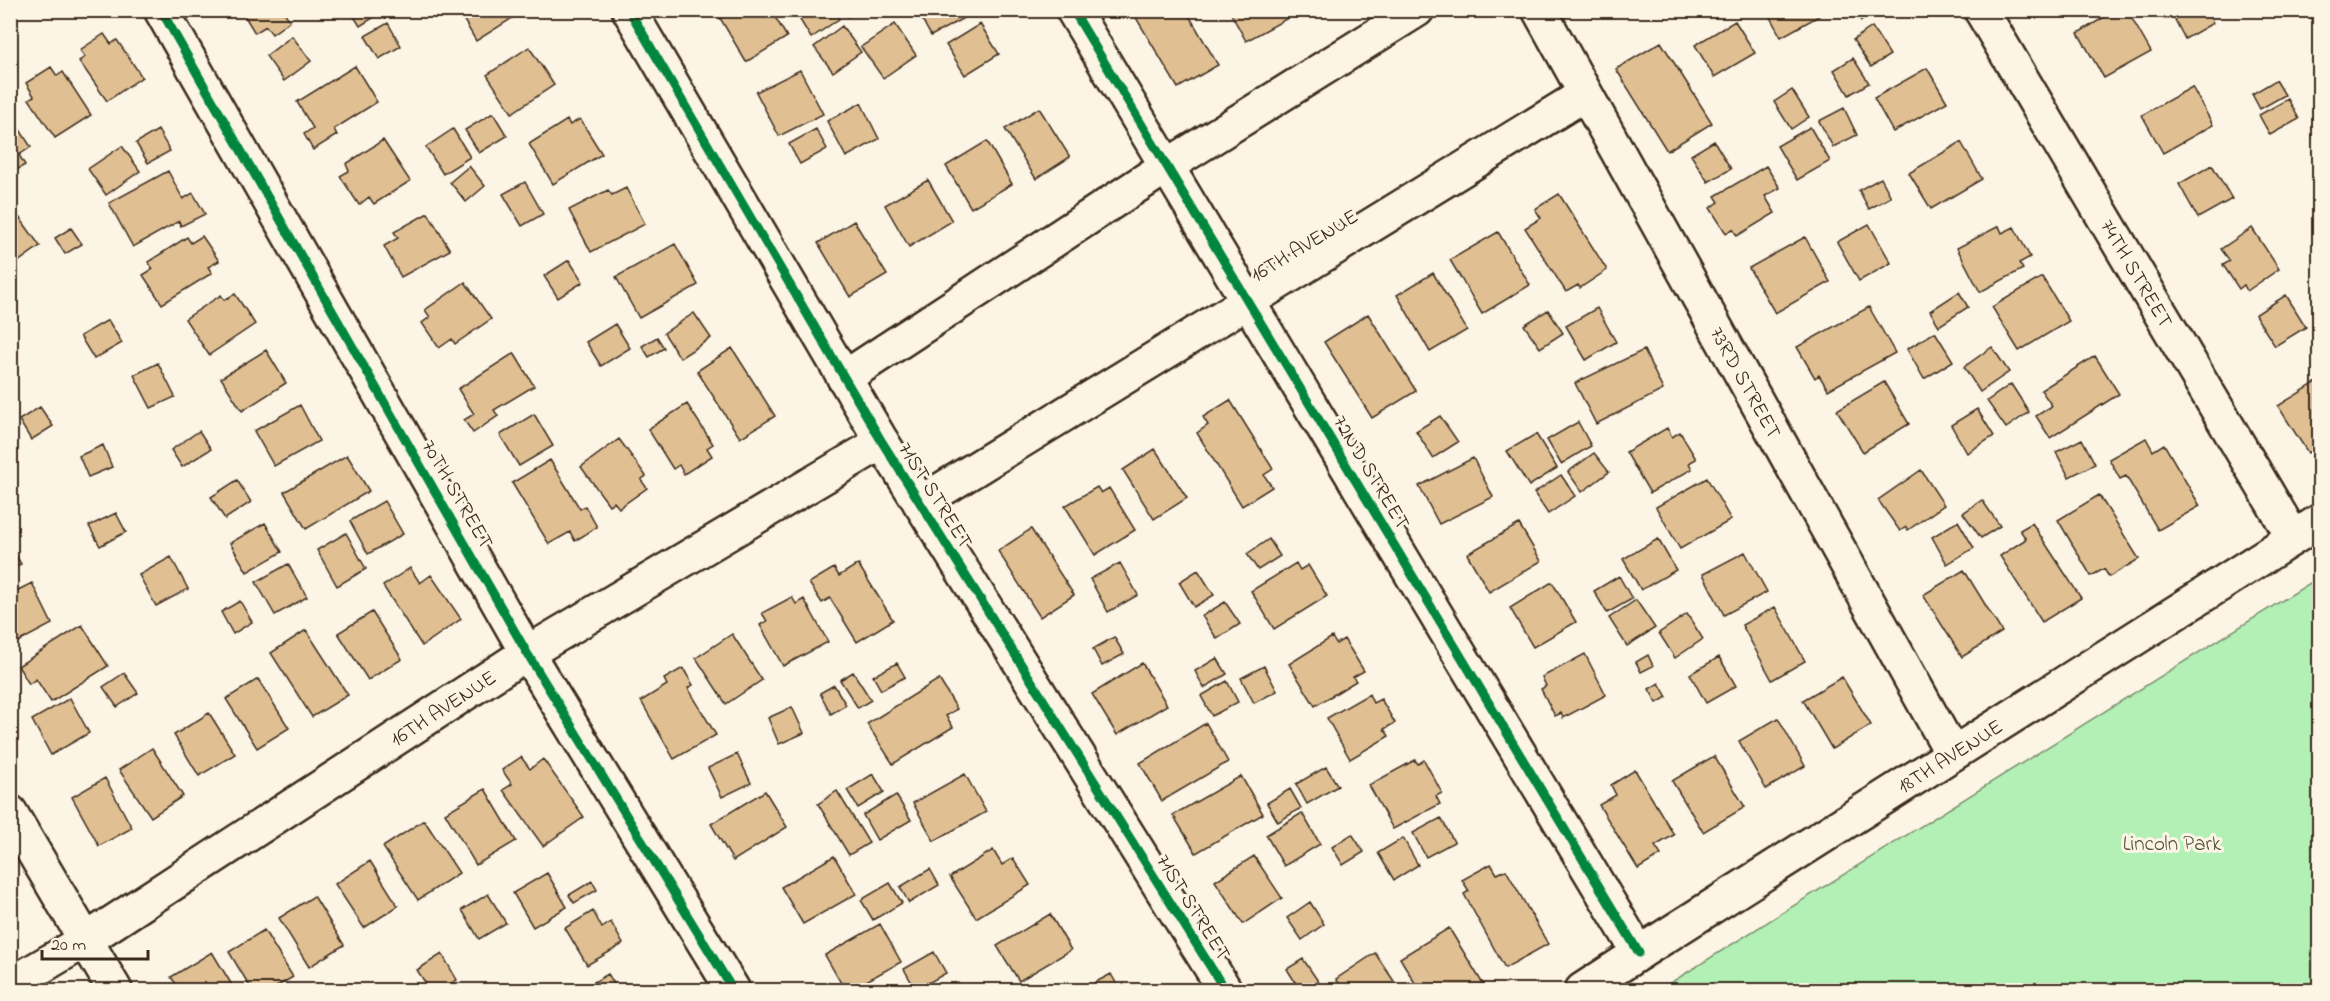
<svg xmlns="http://www.w3.org/2000/svg" width="2330" height="1001" viewBox="0 0 2330 1001" font-family="'Indie Flower',sans-serif">
	<rect width="100%" height="100%" fill="#fcf5e5"/>
	<filter id="ink" filterUnits="userSpaceOnUse"><feTurbulence type="fractalNoise" baseFrequency=".0167" numOctaves="2"/><feDisplacementMap in="SourceGraphic" scale="12" xChannelSelector="R" yChannelSelector="G"/><feConvolveMatrix kernelMatrix="1 2 1 2 8 2 1 2 1" color-interpolation-filters="sRGB"/></filter>
	<g filter="url(#ink)">
		<path fill="#f4e5cc" d="M60,982L74,986L77,990H42Z"/>
		<path fill="#b3f0b6" stroke="#778d6a" stroke-width="1.5" d="M2318,578L2320,581L2319,990H1659Z"/>
		<path fill="#e0c093" stroke="#3b2a1e" stroke-width="1.5" d="M241,10H283L290,21L272,34L266,26L255,33Z
			M350,10H384V11L360,26Z
			M458,10H525L476,41Z
			M733,10H771L787,37L746,62L720,18Z
			M794,10H834L839,19L811,38Z
			M844,10H859L848,17Z
			M917,10H978L931,36Z
			M1193,10L1188,14L1218,65L1178,88L1135,16L1143,10Z
			M1229,10H1284L1288,18L1246,41Z
			M1766,10H1816L1819,16L1781,37Z
			M1855,10H1877L1861,21Z
			M2116,10H2127L2151,52L2104,78L2078,33Z
			M2170,10H2206L2213,23L2185,39Z
			M1735,21L1755,53L1714,77L1695,45Z
			M388,23L401,46L379,59L365,36Z
			M895,24L916,55L883,78L861,47Z
			M980,24L999,54L965,75L946,45Z
			M842,26L861,52L833,72L814,47Z
			M1872,27L1890,55L1871,67L1853,40Z
			M104,34L111,44L117,40L142,77L107,101L79,61L85,57L80,50Z
			M292,36L311,61L284,81L266,56Z
			M1661,42L1712,123L1667,151L1616,69Z
			M529,47L554,85L512,113L487,75Z
			M1853,58L1869,83L1849,95L1834,70Z
			M355,66L377,102L334,129L337,135L313,150L304,134L313,128L297,102Z
			M51,67L57,76L63,72L91,115L55,138L29,99L34,96L26,83Z
			M1927,68L1947,102L1893,132L1874,98Z
			M800,70L823,114L779,136L756,92Z
			M2276,80L2285,95L2260,109L2252,94Z
			M2192,87L2213,125L2163,153L2142,115Z
			M1792,90L1809,117L1791,129L1774,102Z
			M2288,99L2299,119L2270,135L2259,115Z
			M861,103L879,139L846,157L827,121Z
			M1039,108L1070,157L1036,179L1005,129Z
			M1844,108L1857,135L1833,147L1819,121Z
			M493,113L507,136L479,153L465,130Z
			M10,114L31,147L19,155L25,165L10,174Z
			M580,119L602,154L553,184L529,144L567,120L570,125Z
			M1810,127L1830,161L1797,180L1777,146Z
			M453,129L470,157L443,174L426,147Z
			M816,129L827,149L800,164L789,144Z
			M158,130L170,151L148,163L136,143Z
			M383,140L410,181L374,204L369,197L359,205L340,176L349,171L346,164Z
			M987,141L1012,184L971,208L946,166Z
			M1714,141L1731,169L1708,182L1691,155Z
			M1961,142L1982,179L1931,209L1909,173Z
			M122,146L140,171L106,195L88,169Z
			M2212,165L2232,199L2198,218L2179,184Z
			M469,166L485,186L466,202L450,182Z
			M1766,166L1780,188L1765,196L1775,213L1737,236L1733,229L1726,233L1710,208L1719,202L1715,196Z
			M168,171L183,199L193,193L205,214L181,226L179,221L133,247L109,203Z
			M1881,178L1891,197L1869,209L1859,190Z
			M928,180L952,221L909,247L885,205Z
			M525,182L543,214L522,226L503,194Z
			M626,188L645,224L591,252L569,210L608,190L612,195Z
			M1559,194L1607,270L1580,288L1578,285L1566,292L1525,228L1541,218L1535,209Z
			M428,213L450,250L401,277L384,246L398,238L394,232Z
			M20,218L40,246L11,267L10,225Z
			M854,221L887,275L850,297L818,243Z
			M1869,224L1891,263L1859,281L1837,242Z
			M1999,226L2002,233L2014,227L2030,257L2019,263L2023,269L1980,292L1957,248Z
			M71,228L82,244L65,254L55,238Z
			M2252,228L2279,269L2247,291L2244,285L2239,289L2223,265L2230,261L2221,249Z
			M1498,232L1530,285L1482,314L1450,260Z
			M202,236L219,261L208,267L212,273L162,304L143,275L153,269L148,262L187,237L191,243Z
			M1805,237L1830,282L1775,313L1749,268Z
			M675,244L698,285L639,318L616,277Z
			M569,260L583,282L558,298L544,276Z
			M1433,273L1467,330L1430,352L1397,295Z
			M2042,277L2069,321L2019,351L1992,307Z
			M465,282L491,319L455,344L452,339L439,348L422,323L430,317L425,310Z
			M1959,292L1968,307L1939,326L1930,311Z
			M235,294L255,324L209,355L185,319L221,295L224,300Z
			M2286,295L2306,327L2275,346L2255,315Z
			M1869,307L1895,353L1828,390L1819,375L1815,378L1797,347Z
			M1597,308L1616,342L1586,360L1566,326Z
			M1548,310L1563,333L1540,348L1524,325Z
			M694,313L711,338L680,358L664,333Z
			M1368,314L1416,391L1372,418L1324,342Z
			M108,320L122,343L94,359L80,336Z
			M615,324L630,348L601,366L586,342Z
			M1935,332L1953,361L1924,379L1907,349Z
			M657,337L664,348L649,357L642,346Z
			M1992,347L2009,372L1980,392L1964,367Z
			M732,348L775,416L740,438L697,371Z
			M266,350L286,383L242,411L221,378Z
			M1644,350L1663,390L1596,424L1575,383Z
			M514,353L534,386L494,410L498,416L473,433L464,420L474,414L458,389Z
			M2095,356L2119,394L2050,438L2036,416L2052,406L2041,390Z
			M158,363L175,397L151,408L134,375Z
			M2320,380V446L2308,453L2278,406Z
			M1884,382L1909,424L1863,452L1837,410Z
			M2011,384L2029,412L2006,428L1987,401Z
			M1230,400L1273,469L1264,475L1272,487L1242,506L1197,433L1208,425L1203,417Z
			M687,404L713,444L707,448L712,456L684,474L679,465L673,469L648,429Z
			M300,405L319,441L274,466L254,431Z
			M40,407L53,426L31,440L19,420Z
			M1977,409L1994,436L1967,453L1951,425Z
			M534,414L553,446L519,466L500,435Z
			M1440,416L1458,442L1433,458L1416,431Z
			M1578,422L1591,446L1561,464L1547,440Z
			M1667,428L1672,437L1680,432L1696,459L1689,463L1692,469L1650,493L1626,452Z
			M199,431L211,449L182,467L171,450Z
			M1536,434L1557,468L1529,486L1507,451Z
			M2146,438L2153,451L2164,444L2200,506L2158,530L2126,476L2120,479L2109,459Z
			M619,439L646,476L641,480L647,488L619,508L614,502L609,505L581,467Z
			M2082,439L2095,464L2069,477L2056,452Z
			M103,445L112,467L88,477L79,456Z
			M1155,449L1187,498L1154,519L1123,470Z
			M1594,453L1609,472L1582,492L1568,472Z
			M347,455L369,491L306,529L284,492Z
			M1473,458L1493,497L1439,524L1419,486Z
			M550,460L580,509L585,506L597,527L575,541L570,532L549,544L512,483Z
			M1921,470L1944,505L1908,530L1906,527L1900,531L1878,500Z
			M1561,475L1575,496L1548,514L1534,493Z
			M1707,478L1731,520L1680,549L1656,507Z
			M237,480L251,502L225,519L211,497Z
			M1097,487L1101,493L1109,488L1135,530L1095,555L1065,506Z
			M2099,495L2139,559L2109,577L2104,569L2091,576L2058,520Z
			M1982,500L2000,526L1981,538L1963,513Z
			M384,501L403,534L368,554L350,521Z
			M116,513L126,532L100,546L89,526Z
			M1958,521L1974,548L1947,564L1932,537Z
			M265,523L282,552L247,572L230,543Z
			M2032,523L2081,598L2042,622L2000,556L2026,539L2020,530Z
			M1519,524L1541,561L1489,592L1467,554Z
			M1031,529L1074,595L1040,617L998,551Z
			M346,533L366,569L337,586L317,550Z
			M1269,539L1280,556L1258,570L1247,554Z
			M1658,539L1676,570L1641,590L1623,559Z
			M10,546L21,564L10,570Z
			M1745,552L1767,592L1724,615L1703,574Z
			M171,557L188,589L156,606L139,575Z
			M1120,563L1138,595L1108,612L1090,579Z
			M1296,563L1300,570L1308,565L1327,596L1274,629L1251,591Z
			M288,564L307,597L275,615L256,582Z
			M858,564L893,620L857,642L830,598L822,603L809,583L834,568L839,576Z
			M410,568L420,583L431,575L461,619L422,646L383,586Z
			M1198,570L1214,595L1194,607L1179,582Z
			M1964,570L2002,632L1962,657L1923,595Z
			M1619,576L1632,599L1607,613L1594,591Z
			M1552,582L1576,622L1533,647L1510,608Z
			M32,583L52,624L12,645L10,594Z
			M792,597L796,604L804,599L828,642L783,666L760,625L767,621L762,613Z
			M1636,600L1655,628L1627,646L1609,618Z
			M240,601L252,622L233,634L221,612Z
			M1225,602L1240,624L1217,639L1202,616Z
			M1775,607L1805,661L1772,680L1742,625Z
			M372,612L402,659L368,680L338,633Z
			M1687,614L1703,639L1675,658L1659,633Z
			M82,625L108,666L51,702L36,679L29,684L18,666Z
			M306,630L348,695L312,717L271,653Z
			M732,634L762,680L726,704L696,658Z
			M1114,637L1124,654L1102,666L1093,649Z
			M1332,637L1336,644L1344,639L1364,671L1353,677L1356,681L1315,706L1289,664Z
			M1585,654L1606,695L1563,718L1561,713L1555,716L1541,689L1546,686L1542,677Z
			M1648,655L1653,666L1641,672L1636,662Z
			M1719,657L1736,686L1706,703L1690,674Z
			M1217,658L1227,674L1204,688L1195,671Z
			M897,663L905,677L881,690L873,676Z
			M1142,663L1167,705L1117,735L1092,694Z
			M1264,666L1277,691L1254,703L1241,678Z
			M683,668L693,685L688,688L716,735L674,759L641,701L667,685L664,679Z
			M853,672L871,700L858,708L840,680Z
			M124,673L138,693L117,707L103,687Z
			M1842,677L1871,725L1832,749L1803,700Z
			M258,679L289,728L257,748L226,699Z
			M939,679L957,709L946,716L953,727L893,764L867,724Z
			M1227,681L1238,702L1212,716L1201,696Z
			M1659,683L1667,697L1657,703L1649,689Z
			M834,685L846,705L831,714L820,693Z
			M1369,694L1373,703L1381,699L1395,723L1384,729L1389,736L1350,759L1327,718Z
			M70,698L89,733L51,755L32,720Z
			M792,707L804,733L779,744L768,718Z
			M209,713L235,754L199,776L174,735Z
			M1778,718L1805,766L1766,789L1739,741Z
			M1206,723L1228,762L1162,801L1140,763Z
			M152,748L183,796L151,817L119,770Z
			M737,754L751,783L722,797L708,768Z
			M1714,756L1745,807L1703,832L1672,781Z
			M521,757L530,769L543,759L584,817L543,846L503,790L512,784L502,770Z
			M1415,760L1418,764L1424,760L1442,793L1436,796L1440,804L1393,829L1369,785Z
			M1326,767L1338,786L1307,804L1296,784Z
			M1635,770L1674,835L1655,846L1661,855L1638,869L1599,805L1616,795L1611,785Z
			M873,774L884,792L858,808L847,790Z
			M965,774L986,812L934,841L913,803Z
			M1241,776L1263,814L1196,853L1173,815Z
			M105,778L132,828L99,846L72,797Z
			M485,789L516,841L476,865L445,813Z
			M1290,789L1301,808L1278,822L1267,803Z
			M765,791L787,827L733,861L711,824Z
			M837,791L869,843L849,855L818,804Z
			M896,795L911,820L877,840L863,815Z
			M1302,813L1320,844L1284,866L1266,835Z
			M1441,818L1454,842L1426,857L1413,833Z
			M424,820L459,873L418,900L383,847Z
			M1352,834L1364,852L1343,865L1332,847Z
			M1403,838L1418,865L1394,880L1378,853Z
			M993,850L1002,865L1013,858L1030,885L976,918L950,877Z
			M834,856L856,894L803,924L781,887Z
			M1254,856L1282,898L1243,924L1215,881Z
			M370,861L398,906L364,928L335,884Z
			M1491,864L1497,874L1506,870L1548,944L1505,968L1464,894L1469,891L1462,880Z
			M930,869L939,885L909,903L900,887Z
			M547,873L567,907L533,927L513,893Z
			M592,881L597,890L574,903L569,895Z
			M890,883L902,903L873,920L861,900Z
			M488,894L506,923L479,939L462,910Z
			M314,896L344,945L309,967L279,918Z
			M1310,902L1324,924L1302,940L1287,918Z
			M593,911L602,928L611,922L623,944L587,965L565,928Z
			M1050,914L1071,950L1019,981L997,946Z
			M880,924L901,962L850,990H845L825,955Z
			M1449,928L1483,984L1473,990H1419L1400,958Z
			M264,930L293,977L271,990H252L229,952Z
			M212,952L235,990H180L171,977Z
			M934,952L946,973L916,990L904,969Z
			M1375,953L1400,990H1344L1336,979Z
			M442,954L457,980L440,990H430L417,970Z
			M1303,959L1320,984L1310,990H1300L1287,969Z
			M608,974L618,990H580Z
			M1111,974L1120,990H1081Z
			M375,984L380,990H365Z"/>
		<g fill="none" stroke-linecap="round" stroke-linejoin="round">
			<g stroke="#3b2a1e" stroke-width="38">
				<g id="minor">
					<path d="M161,10L527,653L733,990"/>
					<path d="M629,10L882,442L1225,990"/>
					<path d="M1073,10L1639,953"/>
					<path id="s1" d="M1539,10L1952,753"/>
					<path id="s2" d="M1981,10L2293,537"/>
					<path d="M844,378L1167,166L1417,10"/>
					<path d="M920,503L1585,94"/>
					<path d="M10,812L115,990"/>
					<path id="s3" d="M10,985L86,940L527,653L882,442"/>
					<path id="s4" d="M1582,990L1639,953L2320,521"/>
				</g>
			</g>
			<use href="#minor" stroke="#fcf5e5" stroke-width="33"/>
			<g stroke="#fcf5e5" stroke-width="13">
				<path id="cycleway" d="M161,10L527,653L733,990
					M629,10L882,442L1225,990
					M1073,10L1639,953"/>
			</g>
			<use href="#cycleway" stroke="#00873e" stroke-width="9"/>
		</g>
	</g>
	<g text-anchor="middle" stroke-width="6" stroke-linejoin="round" paint-order="stroke">
		<g font-size="21" fill="#3b2a1e" stroke="#fcf5e5">
			<text transform="translate(1304 245) rotate(-31)" y="7">16TH AVENUE</text>
			<text dy="7" stroke="none"><textPath href="#s2" startOffset="306">74TH STREET</textPath></text>
			<text dy="7" stroke="none"><textPath href="#s1" startOffset="426">73RD STREET</textPath></text>
			<text transform="translate(1372 472) rotate(59)" y="7">72ND STREET</text>
			<text transform="translate(458 494) rotate(60)" y="7">70TH STREET</text>
			<text transform="translate(936 495) rotate(58)" y="7">71ST STREET</text>
			<text dy="7" stroke="none"><textPath href="#s3" startOffset="514">16TH AVENUE</textPath></text>
			<text dy="7" stroke="none"><textPath href="#s4" startOffset="436">18TH AVENUE</textPath></text>
			<text transform="translate(1194 907) rotate(58)" y="7">71ST STREET</text>
		</g>
		<g font-size="21" fill="#53523c" stroke="#fcf5e5">
			<text x="2172" y="850">Lincoln Park</text>
		</g>
	</g>
	<rect width="2330" height="1001" fill="none" stroke="#fcf5e5" stroke-width="36"/>
	<rect x="18" y="18" width="2294" height="965" fill="none" stroke="#3b2a1e" stroke-width="2" filter="url(#ink)"/>
	<path d="M42 950v9h106v-9" fill="none" stroke="#3b2a1e" stroke-width="3"/>
	<text x="51" y="950" font-size="18" fill="#3b2a1e" stroke="#fcf5e5" stroke-width="4.5" paint-order="stroke">20 m</text>
</svg>
